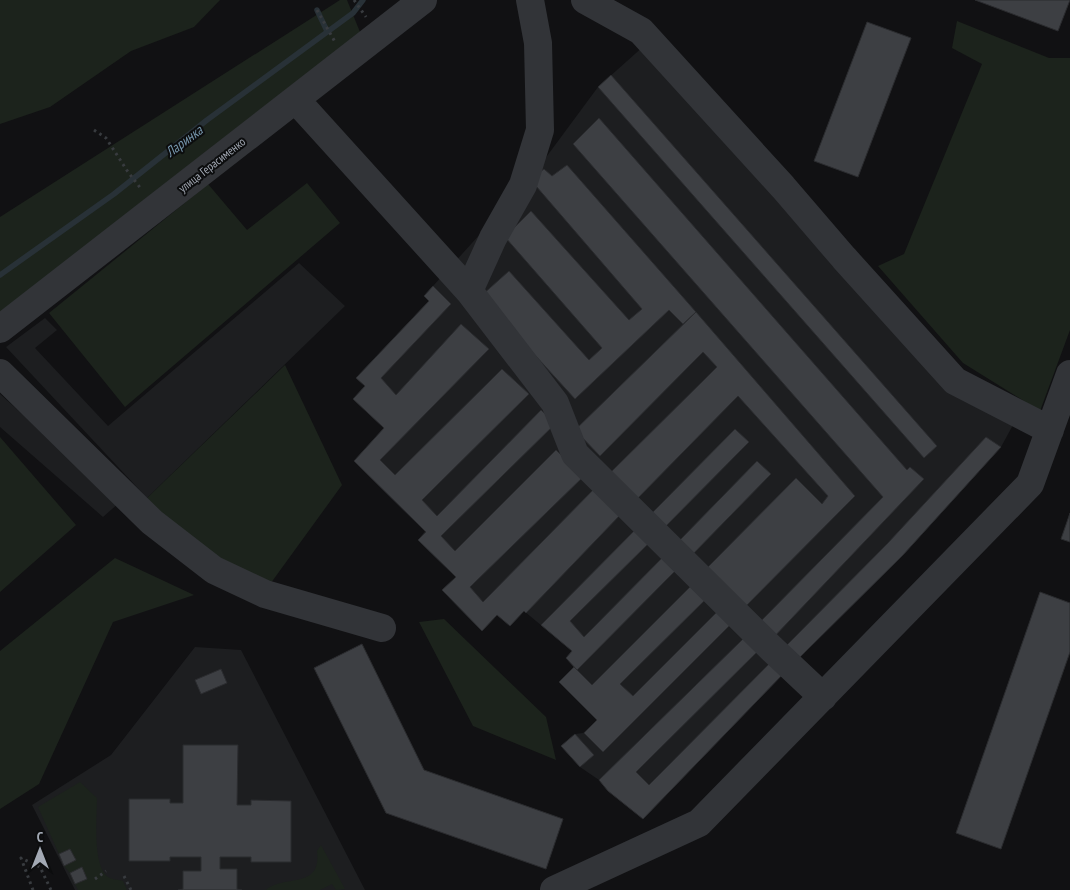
<svg xmlns="http://www.w3.org/2000/svg" width="1070" height="890" viewBox="0 0 1070 890" font-family="'PT Sans Narrow',sans-serif">
	<rect width="100%" height="100%" fill="#111113"/>
	<path fill="#1d1e20" d="M645,45L1013,425L1001,447L903,555L795,662L643,819L608,791L599,780L580,767L561,746L575,734L583,733L597,720L559,682L574,667L566,658L572,651L524,611L510,626L497,615L482,631L442,590L456,577L418,540L425,531L354,461L384,428L353,399L365,386L356,378L429,301L424,296L530,179L598,87Z
		M299,263L345,306L147,498L6,347L45,318L57,330L35,348L108,426Z
		M0,394L120,502L103,517L0,427Z
		M195,647L241,650L365,890H75L32,805L111,755Z"/>
	<path fill="#1c231c" d="M0,0H220L194,27L131,51L50,107L0,124Z
		M340,0H347L360,32L0,312V217Z
		M957,21L1049,58H1070V330L1040,411L963,363L878,266L904,254L982,64L952,48Z
		M307,183L340,223L125,407L49,313L208,184L247,230Z
		M285,365L342,485L268,587L216,563L160,516L147,498Z
		M0,437L76,525L0,592Z
		M115,558L194,595L113,622L39,784L0,809V651Z
		M444,619L546,717L556,760L473,726L419,622Z
		M80,782L97,798C97,816 92,865 108,877C111,879 119,880 123,881L127,890H78L75,884L87,878L82,867L70,873L64,866L76,860L70,849L59,854L38,807Z
		M321,845L345,889L336,890L332,884L320,890H266C283,874 322,890 317,851Z"/>
	<g fill="none" stroke-linecap="round" stroke-linejoin="round">
		<path stroke="#283137" stroke-width="5.5" d="M317,10L327,31
			M0,275L114,194L207,120L353,13L363,0"/>
	</g>
	<path fill="#3d3f43" stroke="#2b2c2f" d="M975,0H1070L1058,31Z
		M867,22L911,38L858,177L814,161Z
		M611,75L937,446L924,458L598,87Z
		M599,118L907,470L910,467L924,479L772,639L758,624L883,497L573,144Z
		M567,165L696,312L683,324L669,310L575,399L481,296L509,271L589,360L602,348L505,237L531,211L629,320L642,309L530,179L544,169L552,176Z
		M433,286L451,304L381,378L396,395L461,324L489,349L380,460L395,475L502,369L529,394L422,500L437,516L541,410L555,424L441,536L455,551L556,450L583,477L470,587L483,602L595,488L622,513L526,613L524,611L510,626L497,615L482,631L442,590L456,577L418,540L426,532L354,461L384,428L353,399L365,386L356,378L429,301L424,296Z
		M696,312L855,496L744,608L704,571L796,478L822,504L828,496L738,396L636,500L610,473L717,367L703,352L600,456L575,430Z
		M735,429L749,442L664,528L650,515Z
		M986,437L1001,447L903,555L795,662L783,649L887,544Z
		M757,461L771,474L692,555L678,542Z
		M1070,513V542L1061,539Z
		M637,528L650,542L570,621L584,637L664,556L677,569L577,670L566,658L572,651L541,625Z
		M693,584L707,598L620,684L633,696L718,611L731,624L603,752L584,733L597,720L559,682L574,667L592,685Z
		M1040,592L1070,603V652L1001,849L956,833Z
		M745,637L758,651L636,772L649,785L773,660L785,672L643,819L608,791L599,780Z
		M362,644L424,770L563,819L546,869L386,813L314,668Z
		M221,669L227,683L201,694L195,680Z
		M575,734L594,755L580,767L561,746Z
		M183,745H238L237,805H251V800L291,801V862H251V857H220V869H237V889L242,890H178L183,889V871H201V857H170V861H129V799H170V803H183Z
		M70,849L76,860L64,866L59,854Z
		M82,867L87,879L75,884L70,873Z"/>
	<g fill="none" stroke-linecap="round" stroke-linejoin="round">
		<path stroke="#383b3f" stroke-width="3" stroke-dasharray="2.5 4" stroke-linecap="butt" d="M354,0L366,17
			M317,10L335,42
			M94,130L106,138L128,172L142,190
			M124,876L131,890
			M95,879L106,871
			M33,890L21,858L40,867L51,890"/>
		<path stroke="#323438" stroke-width="28" d="M585,0L641,31L783,187L844,258L955,381L1050,430
			M296,100L469,291L555,403L575,454L772,649L823,697
			M469,291L493,238L523,185L540,130L538,43L530,0
			M0,329L423,0
			M0,373L152,522L214,570L265,594L382,628
			M554,890L699,823L1030,484L1070,374"/>
	</g>
	<g text-anchor="middle" stroke-width="4" stroke-linejoin="round" paint-order="stroke">
		<g font-size="12" fill="#a3a9b4" stroke="#0c0d0e">
			<text transform="translate(212 165) rotate(-38)" y="4">улица Герасименко</text>
		</g>
		<g font-size="14" font-style="italic" fill="#7999b0" stroke="#0c0d0e">
			<text transform="translate(184 141) rotate(-37)" y="5">Ларинка</text>
		</g>
	</g>
	<g transform="translate(40 850)" stroke="#0c0d0e" stroke-width="4" paint-order="stroke">
	<path d="M0-4L9 19L0 12L-9 19Z" fill="#a3a9b4"/>
	<text y="-8" font-size="14" font-weight="bold" text-anchor="middle" fill="#a3a9b4">С</text>
	</g>
</svg>
